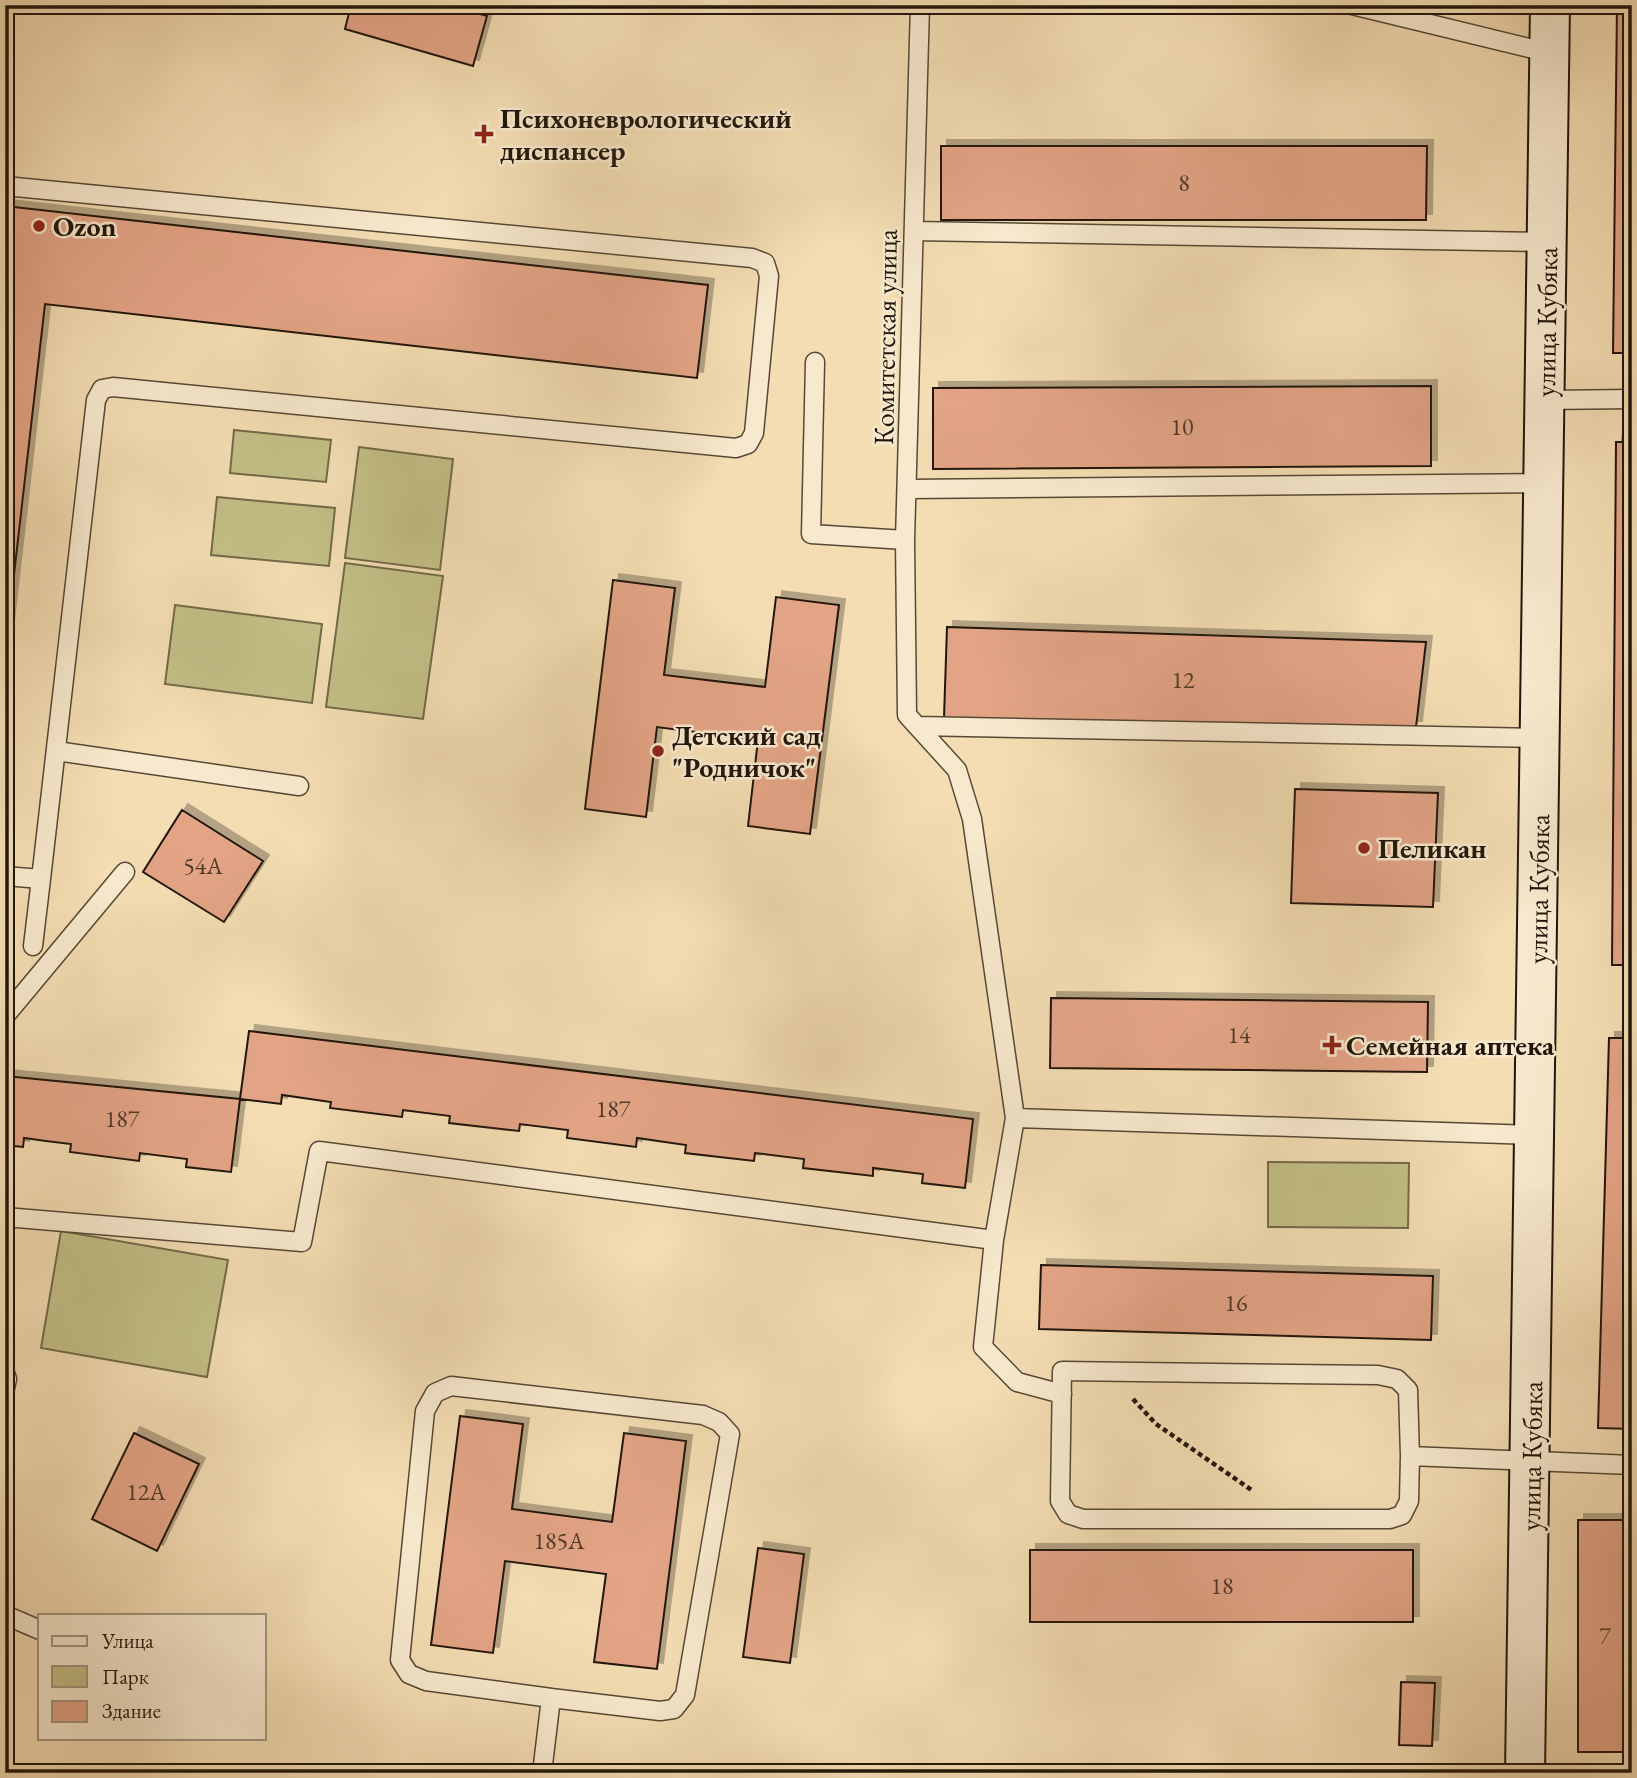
<svg xmlns="http://www.w3.org/2000/svg" width="1637" height="1778" viewBox="0 0 1637 1778" font-family="'EB Garamond',serif">
	<defs>
		<filter id="shadow"><feDropShadow dx="6" dy="-6" stdDeviation="0" flood-color="#0004"/></filter>
	</defs>
	<rect width="100%" height="100%" fill="#f4ddb3"/>
	<filter id="stains"><feTurbulence type="fractalNoise" baseFrequency=".00286" numOctaves="4"/><feColorMatrix values="0 0 0 0 .2 0 0 0 0 .09 0 0 0 0 .02 0 0 0 .5 -.17"/></filter>
	<radialGradient id="worn" r=".72"><stop offset=".6" stop-color="#630" stop-opacity="0"/><stop offset="1" stop-color="#630" stop-opacity=".3"/></radialGradient>
	<path fill="#c3bf87" stroke="#726a49" stroke-width="2" d="M234,430L331,440L326,482L230,473Z
		M359,447L453,459L440,570L345,558Z
		M217,497L335,508L329,566L211,555Z
		M345,563L443,576L423,719L326,707Z
		M175,605L322,624L312,703L165,684Z
		M1268,1162L1409,1163L1408,1228L1268,1227Z
		M61,1231L228,1260L207,1377L41,1348Z"/>
	<path fill="#e3a486" stroke="#21160b" stroke-width="2" filter="url(#shadow)" d="M351,5H449L487,16L473,66L345,29Z
		M1617,5H1632V353H1613Z
		M941,146H1427L1426,220H941Z
		M5,206L708,285L697,378L45,304L5,653Z
		M1431,386V466L933,469V388Z
		M1616,442H1632V965H1612Z
		M613,580L675,588L664,675L765,687L776,597L839,605L810,834L748,826L758,740L657,727L646,817L585,809Z
		M947,627L1426,642L1416,727L944,718Z
		M1295,789L1438,793L1433,907L1291,903Z
		M182,810L263,861L224,922L143,872Z
		M1051,998L1428,1002L1427,1072L1050,1068Z
		M249,1031L973,1119L965,1188L922,1183L923,1174L873,1168V1176L803,1168L804,1159L755,1153L754,1161L685,1153L686,1145L637,1138L636,1147L567,1138L568,1130L520,1124L519,1131L449,1123L450,1116L403,1110L402,1117L330,1108L331,1102L282,1095L281,1104L240,1099Z
		M1609,1038H1632V1429L1598,1428Z
		M5,1076L240,1099L231,1172L186,1167L187,1159L140,1153L139,1161L70,1152L71,1144L46,1141L24,1138L23,1147L5,1145Z
		M1041,1265L1433,1276L1431,1340L1039,1329Z
		M460,1416L523,1424L512,1509L612,1522L624,1433L686,1441L657,1669L594,1662L606,1574L505,1561L493,1653L431,1645Z
		M134,1433L199,1464L157,1551L92,1519Z
		M1578,1520H1632V1752H1578Z
		M758,1548L804,1554L790,1663L743,1657Z
		M1030,1550H1413V1622H1030Z
		M1401,1682L1435,1683L1432,1746L1399,1745Z"/>
	<g fill="none" stroke-linecap="round" stroke-linejoin="round">
		<g stroke="#564835" stroke-width="21">
			<path id="lane" d="M920,5L905,540L907,715L957,770L972,819L1015,1118L994,1240L983,1347L1017,1382L1062,1394
				M1352,5L1550,53
				M5,186L752,258L765,263L769,276L754,433L748,444L736,448L113,387L102,389L96,400L41,879L5,876
				M914,231L1547,242
				M815,362L811,534L905,540
				M1545,400L1632,399
				M908,489L1544,483
				M917,726L1540,738
				M56,751L299,786
				M33,946L41,879
				M5,1016L125,872
				M1015,1118L1535,1135
				M5,1217L302,1242L319,1151L994,1240
				M5,1373L7,1379L5,1388
				M1410,1456L1409,1501L1402,1515L1390,1519H1083L1068,1514L1060,1501L1062,1371L1378,1375L1397,1379L1408,1390L1410,1456L1632,1465
				M5,1615L40,1630
				M542,1773L551,1698L660,1711L674,1709L685,1695L730,1434L719,1422L703,1415L451,1386L435,1393L425,1411L400,1660L409,1674L426,1681L551,1698"/>
		</g>
		<g stroke="#21160b" stroke-width="42">
			<path id="secondary" d="M1525,1773L1550,5"/>
		</g>
		<path stroke="#21160b" stroke-width="4.5" stroke-dasharray="5 3.5" stroke-linecap="butt" d="M1133,1399L1156,1424L1253,1491"/>
		<use href="#lane" stroke="#f8e9ce" stroke-width="18"/>
		<use href="#secondary" stroke="#f8e9ce" stroke-width="38"/>
	</g>
	<g fill="#8f2418" stroke="#f8e9ce" stroke-width="2.5">
		<path d="M480.5 123.5h7v7h7v7h-7v7h-7v-7h-7v-7h7z"/>
		<circle cx="39" cy="226" r="7"/>
		<circle cx="658" cy="751" r="7"/>
		<circle cx="1364" cy="848" r="7"/>
		<path d="M1328.5 1034.5h7v7h7v7h-7v7h-7v-7h-7v-7h7z"/>
	</g>
	<g text-anchor="middle" stroke-width="5" stroke-linejoin="round" paint-order="stroke">
		<g font-size="24" fill="#523a2a">
			<text x="1184" y="191">8</text>
			<text x="1182" y="435">10</text>
			<text x="1183" y="688">12</text>
			<text x="203" y="874">54А</text>
			<text x="1239" y="1043">14</text>
			<text x="613" y="1117">187</text>
			<text x="122" y="1127">187</text>
			<text x="1236" y="1311">16</text>
			<text x="146" y="1500">12А</text>
			<text x="559" y="1549">185А</text>
			<text x="1222" y="1594">18</text>
			<text x="1605" y="1644">7</text>
		</g>
		<g font-size="28" font-weight="bold" fill="#21160b" stroke="#f8e9ce" text-anchor="start">
			<text x="500" y="128">Психоневрологический<tspan x="500" dy="32">диспансер</tspan></text>
			<text x="53" y="236">Ozon</text>
			<text x="672" y="745">Детский сад<tspan x="672" dy="32">"Родничок"</tspan></text>
			<text x="1378" y="858">Пеликан</text>
			<text x="1346" y="1055">Семейная аптека</text>
		</g>
		<g font-size="28" fill="#21160b" stroke="#f8e9ce">
			<text transform="translate(1546 322) rotate(-89)" y="10">улица Кубяка</text>
			<text transform="translate(885 337) rotate(-89)" y="10">Комитетская улица</text>
			<text transform="translate(1538 889) rotate(-89)" y="10">улица Кубяка</text>
			<text transform="translate(1531 1456) rotate(-89)" y="10">улица Кубяка</text>
		</g>
	</g>
	<rect width="1637" height="1778" fill="none" stroke="#f4ddb3" stroke-width="28"/>
	<rect x="7" y="7" width="1623" height="1764" fill="none" stroke="#21160b" stroke-width="3.5"/>
	<rect x="14" y="14" width="1609" height="1750" fill="none" stroke="#21160b" stroke-width="2"/>
	<rect x="38" y="1614" width="228" height="126" fill="#f8e9ce" stroke="#a29580" stroke-width="2"/>
	<rect x="52" y="1636" width="35" height="10" fill="#f8e9ce" stroke="#a29580" stroke-width="2"/>
	<text x="102" y="1648" font-size="21" fill="#21160b">Улица</text>
	<rect x="52" y="1666" width="35" height="21" fill="#c3bf87" stroke="#a29580" stroke-width="2"/>
	<text x="102" y="1684" font-size="21" fill="#21160b">Парк</text>
	<rect x="52" y="1701" width="35" height="21" fill="#e3a486" stroke="#a29580" stroke-width="2"/>
	<text x="102" y="1718" font-size="21" fill="#21160b">Здание</text>
	<rect width="100%" height="100%" filter="url(#stains)"/>
	<rect width="100%" height="100%" fill="url(#worn)"/>
</svg>
